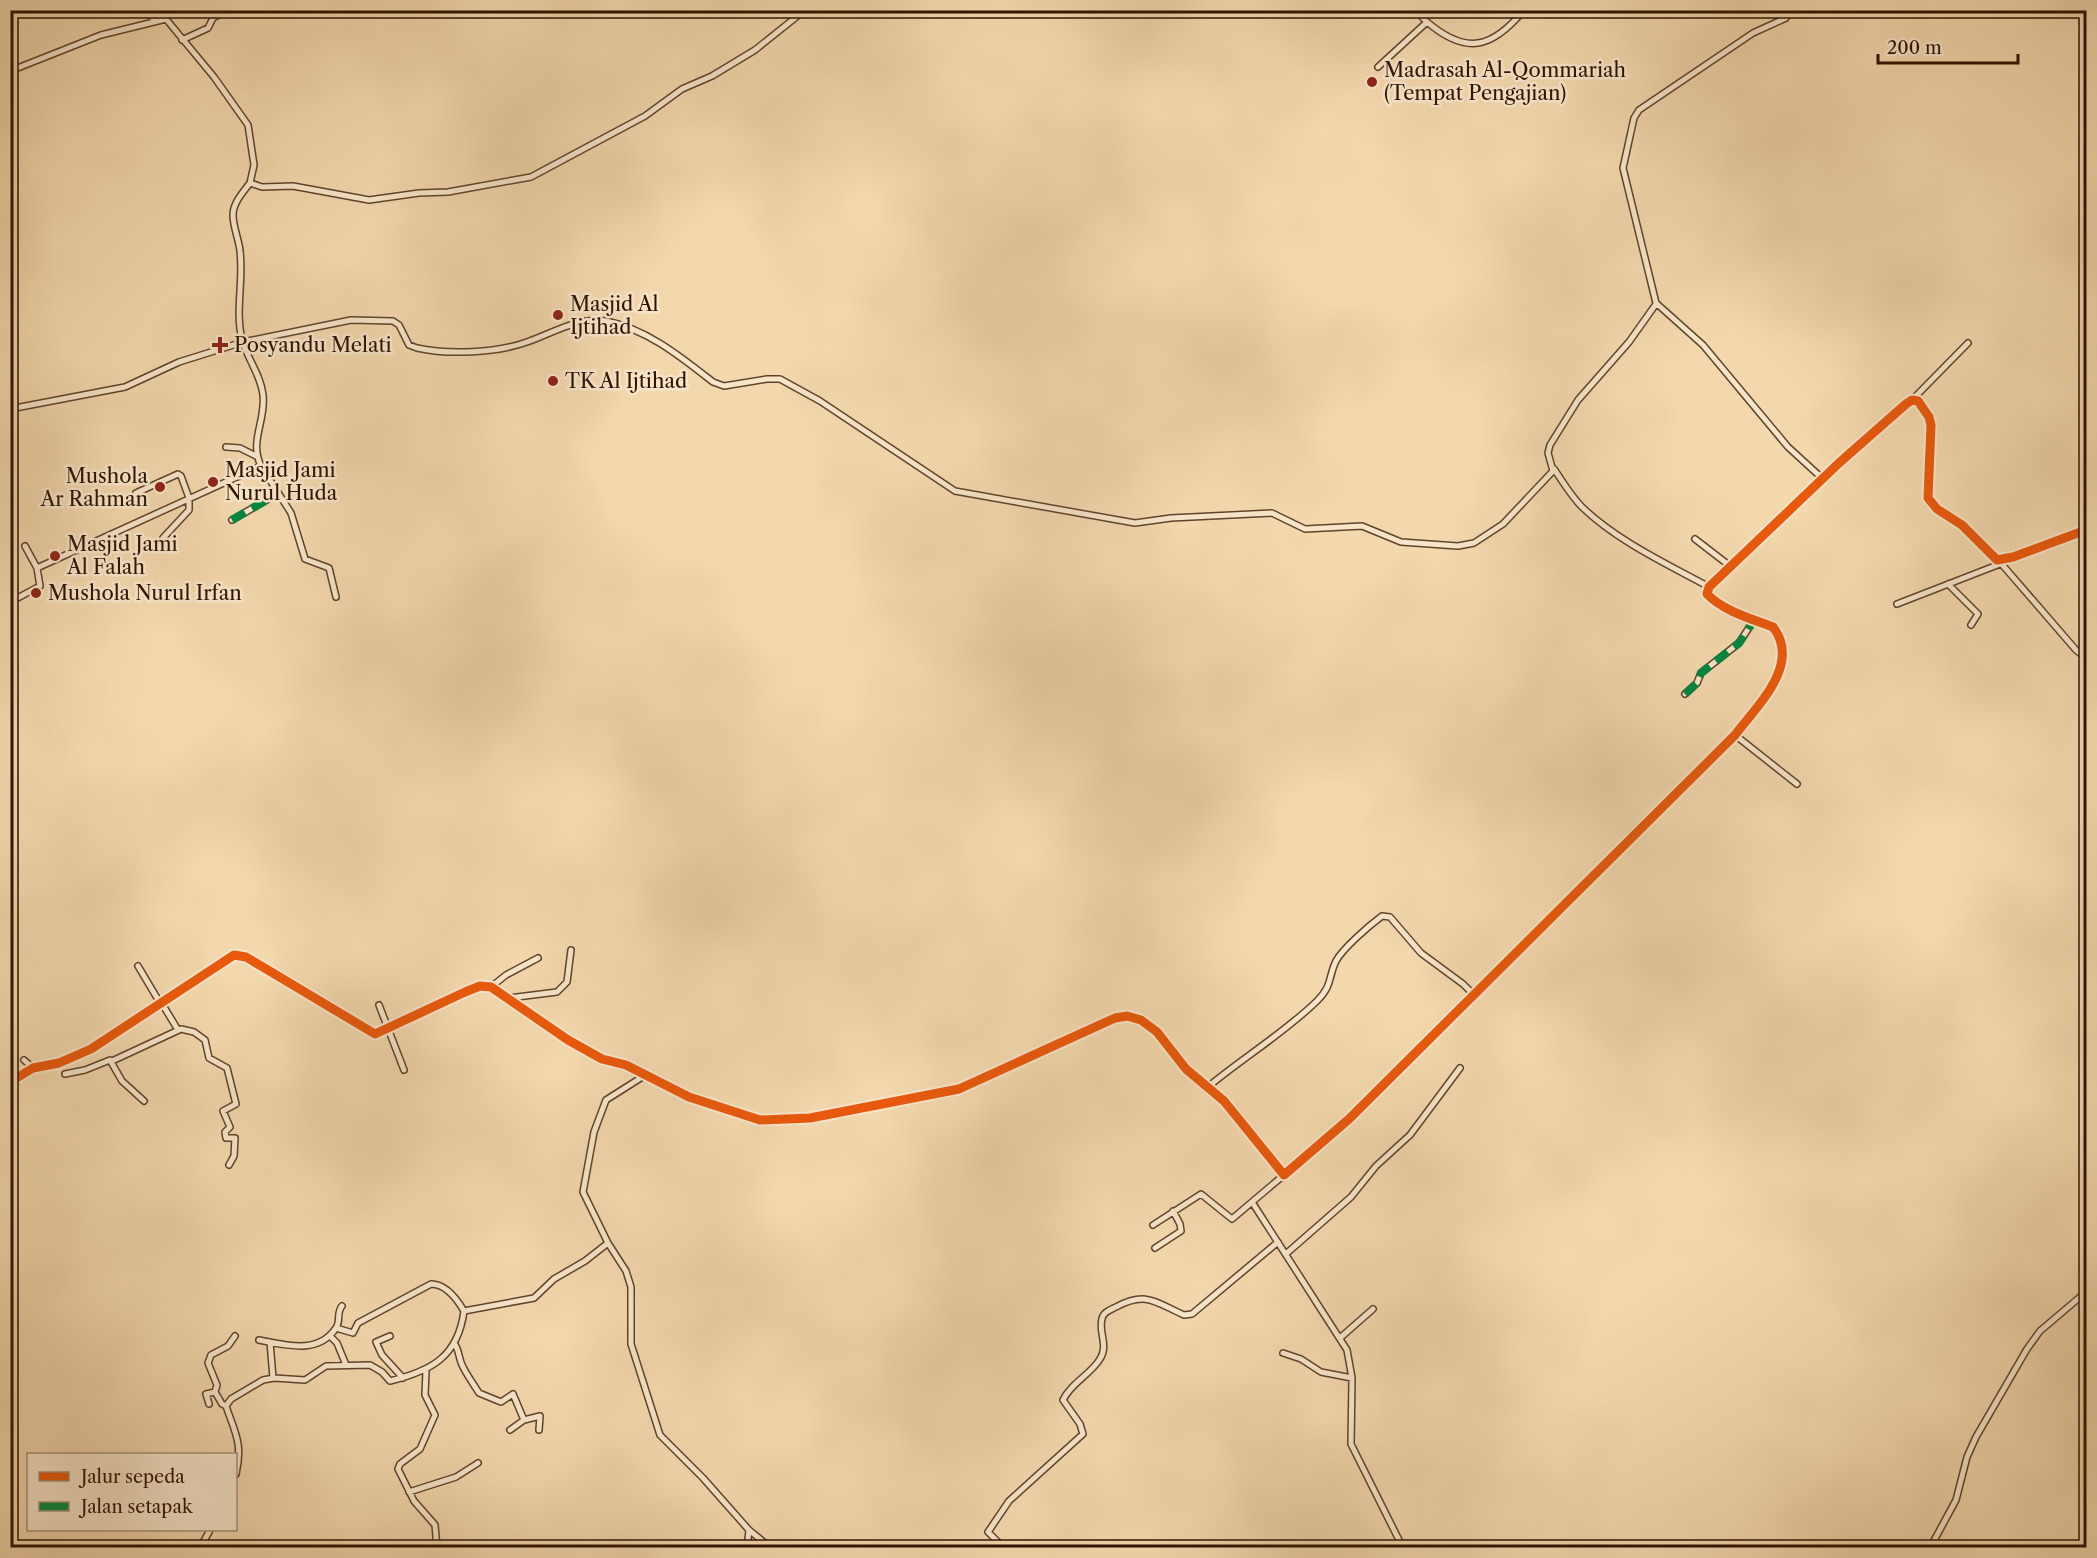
<svg xmlns="http://www.w3.org/2000/svg" width="2097" height="1558" viewBox="0 0 2097 1558" font-family="'Libre Caslon Text',serif">
	<rect width="100%" height="100%" fill="#f3d7ad"/>
	<filter id="stains"><feTurbulence type="fractalNoise" baseFrequency=".00333" numOctaves="4"/><feColorMatrix values="0 0 0 0 .2 0 0 0 0 .09 0 0 0 0 .02 0 0 0 .5 -.17"/></filter>
	<radialGradient id="worn" r=".72"><stop offset=".6" stop-color="#630" stop-opacity="0"/><stop offset="1" stop-color="#630" stop-opacity=".3"/></radialGradient>
	<g fill="none" stroke-linecap="round" stroke-linejoin="round">
		<g stroke="#5f442b" stroke-width="8">
			<path id="minor" d="M149,10L154,21
				M1356,10L1364,13L1379,10
				M1415,10L1427,22
				M1791,10L1786,18L1753,33L1639,110L1634,118L1623,168L1656,303L1703,345L1788,447L1823,479
				M182,40L208,28L213,18L229,10
				M1378,67L1427,22C1466,55 1492,49 1524,10
				M10,71L101,35L166,19L214,77L248,125L254,165L250,183L262,187L293,186L369,200L419,193L448,192L531,177L645,116L682,89L712,76L755,50L805,10
				M1912,400L1968,343
				M10,409L125,387L179,362L243,342L351,320L393,321L399,325L409,345L417,348C449,355 496,353 527,342C551,334 579,316 606,321C647,329 681,357 713,382L724,386L767,379H780L820,401L955,491L1135,523L1171,518L1272,513L1305,529L1362,526L1401,542L1458,546L1474,543L1503,524L1553,471L1548,453L1550,445L1578,400L1629,342L1656,304
				M226,447L240,448L256,456
				M261,466L291,513L305,559L329,568L336,597
				M1554,469C1563,482 1571,496 1582,507C1617,541 1667,564 1709,587
				M136,493L178,474L181,476L189,498V510L163,538
				M232,520L277,494
				M1695,539L1730,566
				M25,546L37,568
				M1999,561L2076,650L2081,654L2086,652
				M1948,584L1978,614L1971,625
				M10,602L40,586L37,568L261,466C249,441 266,421 263,395C261,376 249,361 243,343C234,313 244,282 240,251C239,240 233,227 233,215C233,203 243,192 250,183
				M1897,604L2000,564
				M1685,694L1697,683L1701,673L1739,643L1754,620
				M1735,735L1797,784
				M138,966L160,1003
				M491,987L506,975L538,958
				M509,998L557,992L567,982L571,950
				M161,1002L178,1030
				M379,1005L404,1070
				M24,1060L33,1068
				M112,1061L181,1029L194,1032L205,1040L209,1058L227,1068L236,1104L223,1111L230,1127L225,1132L226,1138H235L234,1156L229,1165
				M65,1074L85,1070L110,1060L122,1081L144,1101
				M10,1082L33,1068L59,1063L91,1049L234,955L246,957L375,1034L465,992L480,986L491,987L568,1040L602,1059L626,1065L689,1097L760,1120L810,1118L959,1089L1115,1018L1127,1016L1141,1020L1157,1032L1186,1069L1224,1101L1284,1175L1349,1119L1735,735C1757,706 1802,664 1773,627C1752,619 1723,611 1707,594L1709,587L1839,463L1906,404L1912,400L1918,401L1929,417L1931,425L1928,498L1937,509L1962,525L1997,560L2013,557L2086,530
				M1209,1086C1244,1057 1284,1033 1317,1001C1333,985 1328,977 1336,961C1343,948 1370,925 1382,916L1390,917L1421,953L1463,984L1474,995
				M10,1090L18,1079
				M1284,1175L1252,1202L1347,1350L1352,1378L1351,1444L1403,1548
				M1153,1225L1201,1194L1232,1219L1252,1202
				M608,1243L626,1271L631,1287V1344L660,1435L703,1478L749,1530L747,1548
				M1155,1248L1181,1231L1180,1224L1173,1211
				M1287,1253L1351,1197L1376,1166L1410,1135L1460,1068
				M336,1328L353,1333L358,1323L431,1284C446,1284 457,1299 464,1311
				M330,1336L337,1343L346,1365
				M390,1336L376,1342L382,1355L403,1378
				M1340,1338L1373,1309
				M259,1340C286,1345 318,1355 336,1328C341,1321 336,1313 342,1306
				M270,1342L273,1378
				M454,1343C460,1351 458,1358 463,1367C467,1375 474,1385 479,1393L501,1402L513,1394L524,1420L540,1416L539,1430
				M1283,1353L1301,1359L1321,1372L1352,1378
				M426,1371L425,1395L435,1415L420,1449L400,1464L398,1469L414,1501L435,1525L437,1548
				M209,1404L206,1394L215,1392
				M226,1406L222,1404L215,1392L217,1385L208,1363L211,1355L228,1346L235,1336
				M510,1430L524,1420
				M236,1474C243,1443 235,1433 226,1406L231,1399L263,1380L274,1378L305,1380L326,1366L370,1365L382,1372L390,1381C431,1371 458,1357 464,1311L534,1298L554,1279L585,1261L608,1243L583,1192L594,1132L606,1100L647,1074
				M409,1492L456,1477L478,1463
				M749,1530L771,1548
				M200,1548L210,1530
				M1004,1548L988,1532L1009,1501L1083,1434L1080,1424L1063,1400C1071,1383 1090,1375 1100,1359C1109,1345 1098,1332 1102,1319C1103,1312 1110,1310 1116,1307C1146,1291 1155,1302 1184,1315L1192,1314L1278,1242
				M1930,1548L1956,1500L1967,1457L1976,1437L2027,1349L2040,1331L2086,1292"/>
		</g>
		<use href="#minor" stroke="#f7e5ca" stroke-width="5"/>
		<path stroke="#00873e" stroke-width="8" stroke-dasharray="15 8" stroke-linecap="butt" d="M232,520L277,494
			M1685,694L1697,683L1701,673L1739,643L1754,620"/>
		<g stroke="#f7e5ca" stroke-width="13">
			<path id="cycleway" d="M10,1082L33,1068L59,1063L91,1049L234,955L246,957L375,1034L465,992L480,986L491,987L568,1040L602,1059L626,1065L689,1097L760,1120L810,1118L959,1089L1115,1018L1127,1016L1141,1020L1157,1032L1186,1069L1224,1101L1284,1175L1349,1119L1735,735C1757,706 1802,664 1773,627C1752,619 1723,611 1707,594L1709,587L1839,463L1906,404L1912,400L1918,401L1929,417L1931,425L1928,498L1937,509L1962,525L1997,560L2013,557L2086,530"/>
		</g>
		<use href="#cycleway" stroke="#e8590c" stroke-width="9"/>
	</g>
	<g fill="#8f2418" stroke="#f7e5ca" stroke-width="2">
		<circle cx="1372" cy="82" r="6"/>
		<circle cx="558" cy="315" r="6"/>
		<path d="M217 336h6v6h6v6h-6v6h-6v-6h-6v-6h6z"/>
		<circle cx="553" cy="381" r="6"/>
		<circle cx="213" cy="482" r="6"/>
		<circle cx="160" cy="487" r="6"/>
		<circle cx="55" cy="556" r="6"/>
		<circle cx="36" cy="593" r="6"/>
	</g>
	<g text-anchor="middle" stroke-width="5" stroke-linejoin="round" paint-order="stroke">
		<g font-size="20" fill="#2e1300" stroke="#f7e5ca" text-anchor="start">
			<text x="1384" y="77">Madrasah Al-Qommariah<tspan x="1384" dy="23">(Tempat Pengajian)</tspan></text>
			<text x="570" y="311">Masjid Al<tspan x="570" dy="23">Ijtihad</tspan></text>
			<text x="234" y="352">Posyandu Melati</text>
			<text x="565" y="388">TK Al Ijtihad</text>
			<text x="225" y="477">Masjid Jami<tspan x="225" dy="23">Nurul Huda</tspan></text>
			<text x="148" y="483" text-anchor="end">Mushola<tspan x="148" dy="23">Ar Rahman</tspan></text>
			<text x="67" y="551">Masjid Jami<tspan x="67" dy="23">Al Falah</tspan></text>
			<text x="48" y="600">Mushola Nurul Irfan</text>
		</g>
	</g>
	<rect width="2097" height="1558" fill="none" stroke="#f3d7ad" stroke-width="36"/>
	<rect x="12" y="12" width="2073" height="1534" fill="none" stroke="#2e1300" stroke-width="3"/>
	<rect x="18" y="18" width="2061" height="1522" fill="none" stroke="#2e1300" stroke-width="1.5"/>
	<rect x="27" y="1453" width="210" height="78" fill="#f7e5ca" stroke="#a79179" stroke-width="1.5"/>
	<rect x="39" y="1472" width="30" height="9" fill="#e8590c" stroke="#a79179" stroke-width="1.5"/>
	<text x="81" y="1483" font-size="18" fill="#2e1300">Jalur sepeda</text>
	<rect x="39" y="1502" width="30" height="9" fill="#00873e" stroke="#a79179" stroke-width="1.5"/>
	<text x="81" y="1513" font-size="18" fill="#2e1300">Jalan setapak</text>
	<path d="M1878 54v9h140v-9" fill="none" stroke="#2e1300" stroke-width="3"/>
	<text x="1887" y="54" font-size="18" fill="#2e1300" stroke="#f7e5ca" stroke-width="4.5" paint-order="stroke">200 m</text>
	<rect width="100%" height="100%" filter="url(#stains)"/>
	<rect width="100%" height="100%" fill="url(#worn)"/>
</svg>
